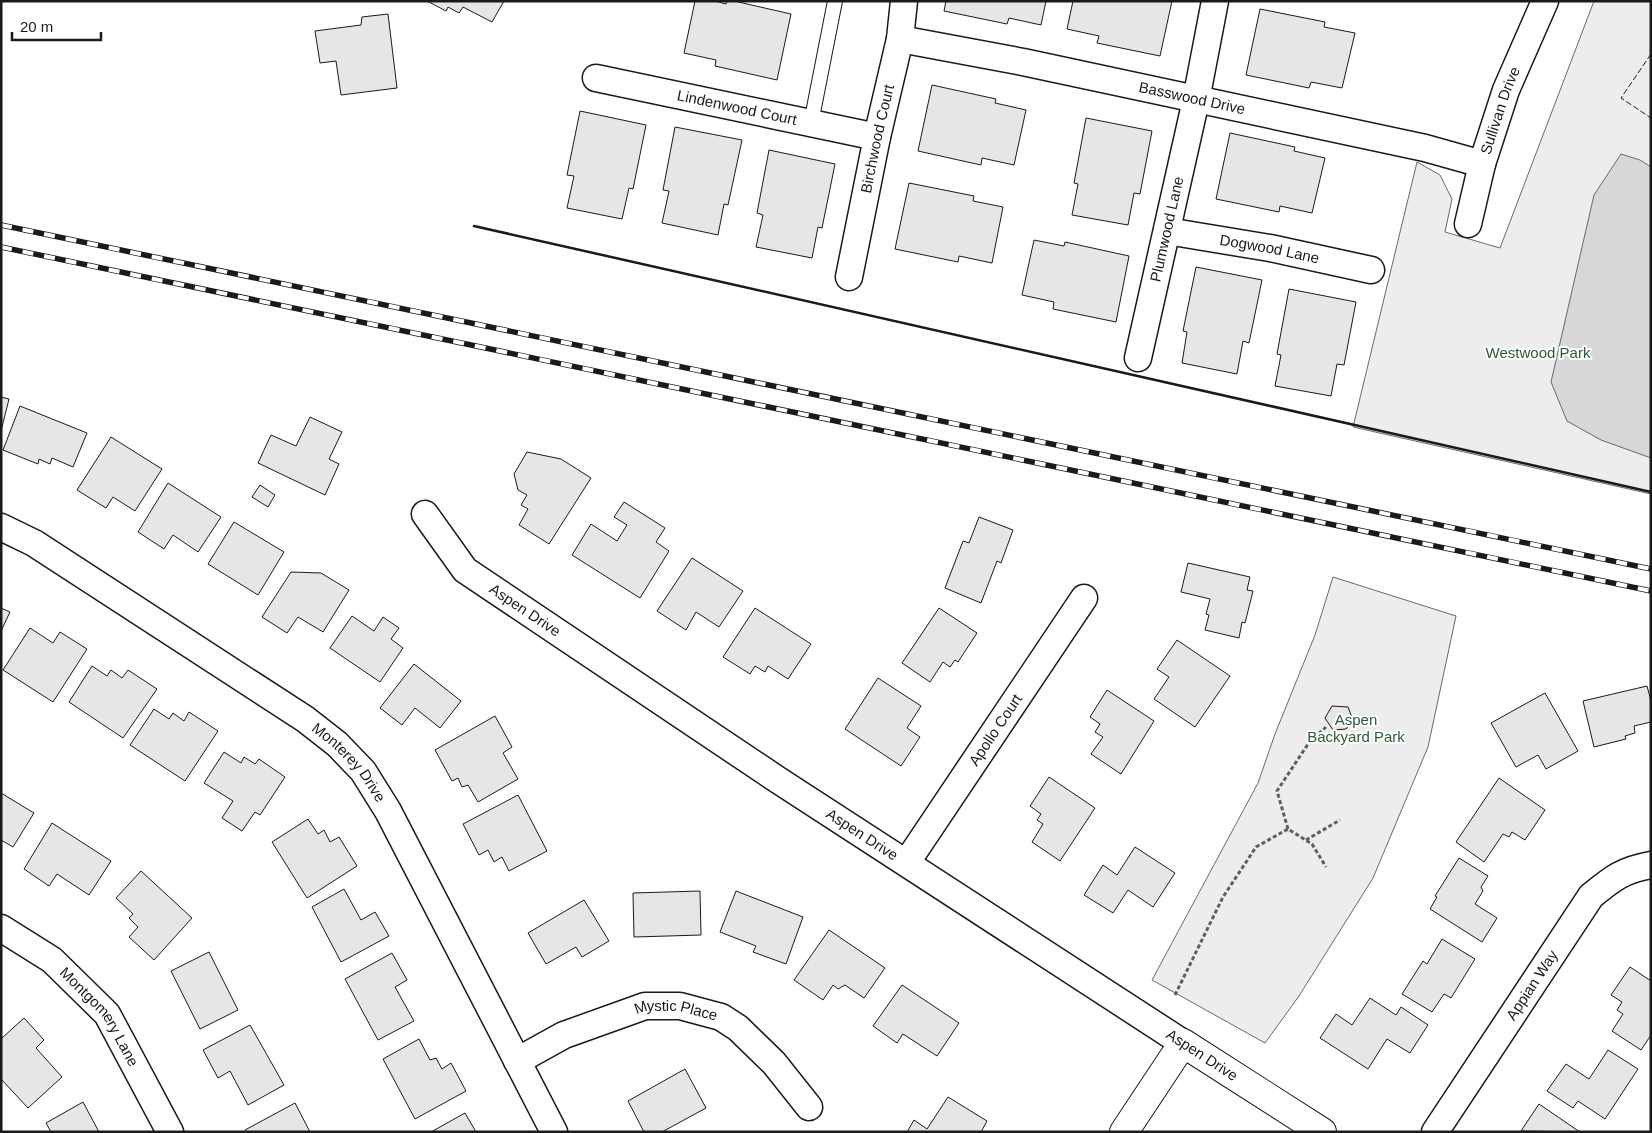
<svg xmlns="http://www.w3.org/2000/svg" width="1652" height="1133" viewBox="0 0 1652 1133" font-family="Helvetica,sans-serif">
	<rect width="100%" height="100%" fill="#fff"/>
	<path fill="#ededed" stroke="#6a6a6a" d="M1594,1H1651V494L1353,427L1417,162L1440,175L1452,199L1445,232L1500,248Z
		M1333,577L1456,616L1428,747L1373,878L1299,996L1265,1043L1152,980L1258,783L1275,734L1315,635Z"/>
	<path fill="#d7d7d7" stroke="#6a6a6a" d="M1621,154L1640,160L1651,167V458L1601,440L1567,421L1551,382L1594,195Z"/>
	<path fill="#e6e6e6" stroke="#1a1a1a" d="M427,1H504L492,22L463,7L459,13L448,7L446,11Z
		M695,1H715L726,4L727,1H734L791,14L777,80L715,66L716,60L684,53Z
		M946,1H1046L1041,25L1009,18L1007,24L944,11Z
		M1073,1H1172L1160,56L1097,43L1099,36L1067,29Z
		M1260,9L1325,22L1324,27L1355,33L1342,88L1311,82L1309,88L1246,75Z
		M388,14L397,88L341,95L336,61L320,63L315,31L361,25L362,17Z
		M932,85L996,99L995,103L1026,110L1014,165L982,158L981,165L918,151Z
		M580,111L646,125L633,189L629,188L622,219L567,208L574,176L567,175Z
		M1086,118L1152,131L1140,194L1134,193L1128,225L1072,215L1078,184L1074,183Z
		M675,127L742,140L728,205L724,204L718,235L662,223L669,191L663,190Z
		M1230,133L1295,147L1294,151L1325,158L1312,213L1280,206L1279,212L1216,199Z
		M769,150L835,164L822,228L818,227L812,258L756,247L763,215L757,213Z
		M909,183L974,196L973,201L1003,207L992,263L959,256L958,262L895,249Z
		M1034,240L1064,246L1065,242L1129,256L1116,322L1053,309L1054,302L1022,295Z
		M1196,267L1262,280L1249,343L1243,341L1237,374L1182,363L1187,332L1183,331Z
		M1289,289L1356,302L1344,365L1337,364L1331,396L1275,386L1281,355L1277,354Z
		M1,397L9,399L1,431Z
		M20,406L87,433L73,467L52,458L50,464L39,459L38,464L3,450Z
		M310,417L342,432L329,459L339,464L325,495L258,463L271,435L296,446Z
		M111,437L162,469L135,511L113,497L106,508L77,490Z
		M527,452L561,459L591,478L549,544L519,525L528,509L521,505L527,495L518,490L514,474Z
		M168,483L221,517L198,552L173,535L164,549L138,532Z
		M260,485L275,495L268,507L252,497Z
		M624,502L665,528L656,542L669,551L640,598L572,555L591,524L617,541L627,525L614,517Z
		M979,517L1013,530L1001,563L997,561L981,603L945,588L963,541L969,543Z
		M234,522L284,552L258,595L208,564Z
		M692,558L743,591L719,627L696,612L686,630L657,611Z
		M1188,563L1250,577L1247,590L1253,591L1245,623L1242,622L1239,638L1205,630L1209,615L1206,614L1210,599L1181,592Z
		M291,572L321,573L349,590L323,632L298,617L287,633L262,617Z
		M1,608L10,612L1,631Z
		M755,608L811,644L788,679L768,666L765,672L755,666L750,674L723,657Z
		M939,608L977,633L958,662L955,660L950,667L943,662L930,682L902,663Z
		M352,616L374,631L383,617L399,628L391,639L403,648L380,682L330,648Z
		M30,628L53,643L60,632L87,649L53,702L3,670Z
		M1177,640L1230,676L1195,727L1154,699L1169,677L1157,669Z
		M414,664L461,701L440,728L415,708L402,725L380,708Z
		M92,666L107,676L111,670L122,678L128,670L157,689L123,738L69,702Z
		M878,678L921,706L907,728L920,737L901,766L845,729Z
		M1647,686L1651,701V722L1634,726L1635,733L1625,736L1626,739L1594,747L1583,701Z
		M1107,690L1154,721L1121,774L1091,754L1103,737L1095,732L1100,724L1090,717Z
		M1545,693L1578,751L1546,769L1538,755L1516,767L1491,723Z
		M1332,706L1348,707L1353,720L1346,729L1333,730L1325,718Z
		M154,709L169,719L173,713L184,721L189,712L218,731L185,781L130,745Z
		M495,716L512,747L503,753L518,779L478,802L468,785L462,787L458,778L452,781L435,750Z
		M224,752L241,763L244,757L255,764L259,759L285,777L260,815L255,812L242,831L222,818L233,801L204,783Z
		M1049,777L1095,808L1060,861L1032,842L1043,824L1037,820L1041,814L1030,806Z
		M1499,778L1545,810L1525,840L1512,832L1509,837L1503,834L1484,862L1456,842Z
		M1,793L34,813L13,847L1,840Z
		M518,795L547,851L509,871L502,857L494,862L488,850L479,855L463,824Z
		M308,819L318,834L324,830L330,842L339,837L357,866L307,898L272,842Z
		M52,823L111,861L89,895L57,874L49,886L24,869Z
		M1135,847L1175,873L1153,907L1128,890L1113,913L1084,895L1103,865L1117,875Z
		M1459,858L1488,876L1481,887L1483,891L1475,904L1497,918L1482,942L1430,909L1437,897L1435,896Z
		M141,871L192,918L154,960L129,937L138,927L129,918L133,914L116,898Z
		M344,889L361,920L375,912L389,936L341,962L312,907Z
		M700,891L701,935L634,937L633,893Z
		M736,891L803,917L786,964L753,952L756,946L720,932Z
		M584,900L609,941L582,957L576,947L546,964L528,933Z
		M829,930L885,968L864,998L845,985L838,989L833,985L823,1000L794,980Z
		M1442,939L1475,959L1451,998L1444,994L1432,1012L1402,994L1423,961L1427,964Z
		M209,952L238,1010L200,1029L171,971Z
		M392,953L407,980L395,987L414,1021L378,1040L345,979Z
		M1630,967L1651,981V1035L1641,1050L1612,1031L1623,1014L1617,1010L1622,1002L1611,995Z
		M902,985L959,1023L937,1056L903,1034L897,1043L873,1026Z
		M1370,998L1396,1015L1401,1007L1428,1025L1410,1053L1387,1039L1368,1069L1320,1038L1336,1014L1352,1025Z
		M24,1018L44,1040L36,1048L62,1077L28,1108L1,1079V1039Z
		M250,1025L284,1085L248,1105L230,1071L218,1078L203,1050Z
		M419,1039L430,1060L436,1058L442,1069L451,1063L466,1091L415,1119L383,1059Z
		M1608,1050L1638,1069L1605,1119L1578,1101L1573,1108L1547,1091L1566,1064L1589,1079Z
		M685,1069L706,1108L662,1132H644L628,1101Z
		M948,1097L987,1121L981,1132H907L914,1120L927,1129Z
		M83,1102L99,1132H51L46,1123Z
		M295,1103L310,1132H246L245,1130Z
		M1539,1104L1580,1132L1521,1131Z
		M465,1113L476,1132H431Z"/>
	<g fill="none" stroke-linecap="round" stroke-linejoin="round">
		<g stroke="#1a1a1a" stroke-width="16">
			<path id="lane" d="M811,123L835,1"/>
		</g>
		<g stroke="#1a1a1a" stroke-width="29">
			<g id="street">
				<path id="s1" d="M900,39L1023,62L1425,148L1482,164"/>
				<path id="s2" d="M596,78L877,137"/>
				<path id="s3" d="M1468,224L1482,164L1506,90L1545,1"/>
				<path id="s4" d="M1167,231L1270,248L1371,270"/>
				<path id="s5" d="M849,277L877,137L900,39L904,1"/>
				<path id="s6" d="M1138,358L1196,100L1215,1"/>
				<path id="s7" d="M425,514L465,570L778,780L1183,1043"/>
				<path id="s8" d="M1,527L34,543L305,719L337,744L363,771L388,811L554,1132"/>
				<path id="s9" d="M907,862L1084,598"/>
				<path id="s10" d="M1,928L52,960L107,1014L170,1132"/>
				<path id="s11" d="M517,1061L564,1035L645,1006H680L721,1017L738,1028L774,1063L809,1107"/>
				<path id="s12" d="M1435,1132L1591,896C1613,878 1623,870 1651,865"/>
			</g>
		</g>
		<g stroke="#1a1a1a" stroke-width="30">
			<path id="secondary" d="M1124,1132L1183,1043L1322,1132"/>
		</g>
		<path stroke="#5f5f5f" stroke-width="3" stroke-dasharray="4 2.5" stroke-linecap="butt" d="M1288,829L1277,791L1308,744L1326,727
			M1306,840L1340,820
			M1175,995L1223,897L1256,847L1288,829L1312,844L1326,867"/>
		<use href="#lane" stroke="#fff" stroke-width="14"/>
		<use href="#street" stroke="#fff" stroke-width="26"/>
		<use href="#secondary" stroke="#fff" stroke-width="28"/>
		<g stroke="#1a1a1a" stroke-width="5.5">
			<path id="rail" d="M1,225L1651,569
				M1,247L1651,591"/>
		</g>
		<use href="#rail" stroke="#fff" stroke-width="4" stroke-dasharray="11" stroke-linecap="butt"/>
		<path stroke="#1a1a1a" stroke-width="1" stroke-dasharray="6 2.5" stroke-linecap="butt" d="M1651,54L1621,98L1651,118"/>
		<path stroke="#1a1a1a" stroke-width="2.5" d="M474,226L1651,492"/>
	</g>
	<g text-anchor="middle" stroke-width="4" stroke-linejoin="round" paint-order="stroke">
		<g font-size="15" fill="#1a1a1a" stroke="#fff">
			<text dy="5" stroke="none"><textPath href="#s1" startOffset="298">Basswood Drive</textPath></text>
			<text dy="5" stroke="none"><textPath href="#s2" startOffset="144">Lindenwood Court</textPath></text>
			<text dy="5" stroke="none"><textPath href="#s3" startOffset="118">Sullivan Drive</textPath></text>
			<text dy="5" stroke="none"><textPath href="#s5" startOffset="141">Birchwood Court</textPath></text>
			<text dy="5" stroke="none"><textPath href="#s6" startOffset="132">Plumwood Lane</textPath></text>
			<text dy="5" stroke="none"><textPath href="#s4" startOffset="104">Dogwood Lane</textPath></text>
			<text dy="5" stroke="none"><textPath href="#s7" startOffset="141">Aspen Drive</textPath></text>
			<text dy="5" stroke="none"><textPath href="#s9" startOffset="159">Apollo Court</textPath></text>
			<text dy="5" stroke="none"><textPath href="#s8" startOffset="422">Monterey Drive</textPath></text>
			<text dy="5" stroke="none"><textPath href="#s7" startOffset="546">Aspen Drive</textPath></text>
			<text dy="5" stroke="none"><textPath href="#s12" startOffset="176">Appian Way</textPath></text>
			<text dy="5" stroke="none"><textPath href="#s11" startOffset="171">Mystic Place</textPath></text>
			<text dy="5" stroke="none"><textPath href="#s10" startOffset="135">Montgomery Lane</textPath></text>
			<text transform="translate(1202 1055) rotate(33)" y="5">Aspen Drive</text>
		</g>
		<g font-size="15" fill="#2b5a34" stroke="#fff">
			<text x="1538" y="358">Westwood Park</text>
			<text x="1356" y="725">Aspen<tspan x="1356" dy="17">Backyard Park</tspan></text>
		</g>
	</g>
	<rect width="1652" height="1133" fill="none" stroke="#1a1a1a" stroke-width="5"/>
	<path d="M12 32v8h89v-8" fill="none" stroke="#1a1a1a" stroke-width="2.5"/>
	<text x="20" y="32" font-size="15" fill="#1a1a1a" stroke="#ffffff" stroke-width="4" paint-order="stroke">20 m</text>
</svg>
